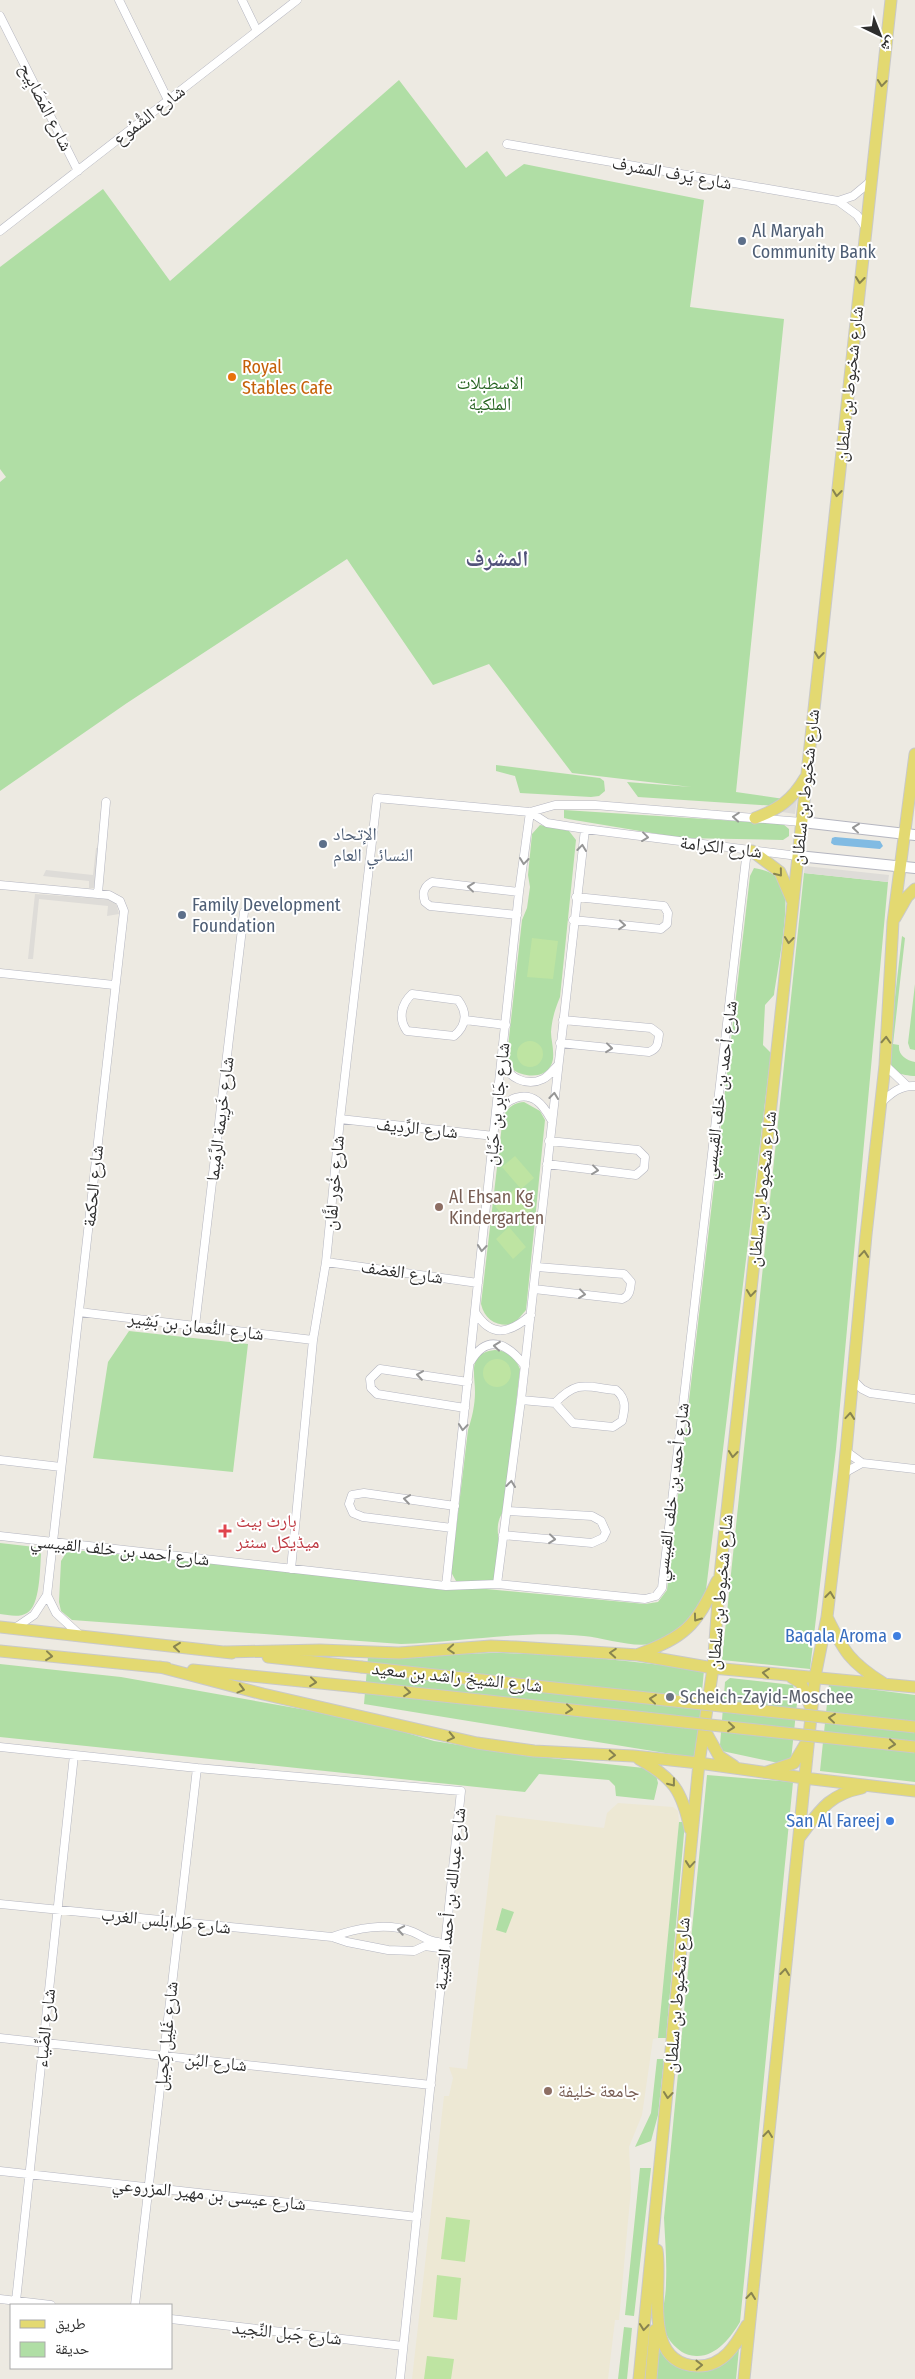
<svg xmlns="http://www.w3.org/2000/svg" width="915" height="2379" viewBox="0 0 915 2379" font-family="'Fira Sans Condensed','Noto Naskh Arabic',sans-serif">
	<rect width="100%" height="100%" fill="#edeae2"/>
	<path fill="#ede8d4" d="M618,1803L673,1807L678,1811L679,1822L658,2038L653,2039L642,2115L629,2147L631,2189L619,2320H615L608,2379H412L444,2096H449L453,2078L449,2067L467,2069L496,1815L604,1828L607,1813Z"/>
	<path fill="#b0dea5" d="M399,80L466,168L487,151L506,177L524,164L704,200L690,307L784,319L736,792L784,799L777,806L638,797L627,782L691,787L572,773L489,664L433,685L347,559L127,703L0,791V482L6,477L0,469V267L103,189L170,281Z
		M496,765L600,778L604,781L605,791L599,796L591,797L520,793L515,776L496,771Z
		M564,810L783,824L789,829V836L783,840L682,838L568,819L564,818Z
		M540,825L569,831L576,840L560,997C555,1009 552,1019 551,1032C551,1040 554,1048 553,1059C550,1079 525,1079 512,1069L507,1056L522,920L527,908L530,887L528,875L532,834Z
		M754,868C766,870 778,874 783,885C791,903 777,973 774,995L765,1005L763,1045L771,1053L706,1590C699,1613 682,1633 660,1642C636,1650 607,1638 584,1636C523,1630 462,1642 401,1644L72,1620L61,1611L59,1602L61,1561L66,1553L73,1550L645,1604L658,1602L667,1590L750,876Z
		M804,873L888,882L836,1449L810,1669L722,1660Z
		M902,936L905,938L893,1044L899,1045C898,1055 906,1060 915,1062V1076H913C898,1074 892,1073 888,1058Z
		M915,984V1050L910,1049L908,1043Z
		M524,1102L540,1111L545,1120L526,1310L514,1324C498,1327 485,1321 481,1304L503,1116C509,1107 513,1103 524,1102Z
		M129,1331L248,1344L233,1472L93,1458L108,1362Z
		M495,1350C508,1351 515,1357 520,1369L504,1510C493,1527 500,1535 499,1552C499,1561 496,1571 495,1580L492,1583H462L456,1581L451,1572L468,1430C472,1418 475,1405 475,1392C475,1373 467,1353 495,1350Z
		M0,1543L35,1547L41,1554C40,1569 40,1606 27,1613C19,1618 8,1615 0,1614Z
		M491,1653C562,1653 633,1661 704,1670L696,1758L364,1704L368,1657Z
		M0,1664L121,1677L363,1720L434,1741L522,1755L644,1768L656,1775L658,1783L654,1800L616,1796L615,1786L609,1780L539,1774L525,1792L0,1737Z
		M730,1678L793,1685L797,1703L791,1760L783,1764L722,1751L720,1745L725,1682Z
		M829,1684L915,1695V1782L820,1771Z
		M707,1775L793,1782L740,2322C731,2337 716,2357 696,2356C684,2355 679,2351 671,2342C656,2321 666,2306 666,2283C667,2261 665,2239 664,2218Z
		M679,1822H685L666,2038H658Z
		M502,1908L514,1912L506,1933L496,1930Z
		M657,2059H664L658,2115L651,2141L635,2147L651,2113Z
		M640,2168H651L634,2316L625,2315Z
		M624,2327L632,2328L627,2379H618Z
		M660,2346L674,2360L713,2367L739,2349L736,2379H656Z"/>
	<path fill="#bee4a2" d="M532,938L558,941L553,979L527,977Z
		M517 1054a13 13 0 1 1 26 0a13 13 0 1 1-26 0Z
		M515,1156L534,1178L521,1189L502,1167Z
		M517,1187L534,1208L512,1226L495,1206Z
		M509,1227L526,1247L513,1259L496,1239Z
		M483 1373a14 14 0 1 1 28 0a14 14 0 1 1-28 0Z
		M446,2217L470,2220L465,2262L441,2259Z
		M437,2275L461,2278L457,2320L433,2317Z
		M427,2356L454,2359L451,2379H424Z"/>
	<path fill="#dedcd8" d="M797,799L795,814L782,812L790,805Z
		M96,848H99L94,888H89V881L43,876L46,870L93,875Z
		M805,866L889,875L888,882L804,873Z
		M35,894L108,899L116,903L119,914L107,916L108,906L39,899L33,959H28Z"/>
	<path fill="#81bbe3" d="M835,837L880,841L883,846L880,849L834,845L831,843L832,838Z"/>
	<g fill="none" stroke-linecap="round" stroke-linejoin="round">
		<g stroke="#b5b6c0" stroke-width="9">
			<path id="minor" d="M119,0L168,100
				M242,0L257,31
				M0,16L78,171
				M507,144L838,201L857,215L866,228
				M838,201L853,196L871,181
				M0,231L297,0
				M530,812L547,823L585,829L798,856
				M0,885L109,895L120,901L124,911L47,1595L34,1615L15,1628
				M98,893L106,802
				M517,915L430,906L425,902C422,893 423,887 432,882L519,892
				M573,920L661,929L667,924L668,913L664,906L576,897
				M0,973L114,985
				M412,994L458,1000C468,1013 466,1026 454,1036L407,1031C398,1019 401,1004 412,994Z
				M465,1020L506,1025
				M560,1043L649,1052C658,1049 658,1043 659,1034L651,1028L563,1020
				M503,1062C508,1078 527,1087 543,1079C549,1076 553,1070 558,1065
				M885,1065L906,1085
				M881,1103C891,1093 901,1085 915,1086
				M499,1112C506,1099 524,1091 537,1101C544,1106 548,1114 552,1121
				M340,1119L494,1136
				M547,1164L636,1175L644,1168L645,1157L638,1150L549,1141
				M326,1262L478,1283
				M534,1289L622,1299C630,1296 630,1290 631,1282L624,1274L537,1267
				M79,1312L313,1340
				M475,1312C492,1339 510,1333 531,1315
				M195,1326L244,912
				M471,1361C488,1332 509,1345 525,1366
				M853,1380L862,1389L870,1393L915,1399
				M521,1400L555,1403L573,1423L613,1427L622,1421C625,1409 627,1399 616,1390C586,1387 578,1379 555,1403
				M465,1408L377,1394L371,1388L370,1379L380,1369L468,1382
				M847,1452L862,1463L915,1469
				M0,1460L61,1467
				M844,1473L862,1463
				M452,1528L363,1517L353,1513L349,1504L352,1495L364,1493L455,1506
				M503,1535L592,1543L603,1538L606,1532L601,1521L592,1516L508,1511
				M0,1536L446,1586L497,1584L645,1599L656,1596L662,1588L747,850
				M291,1569L313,1340L326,1262L340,1119L377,798L530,812L555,805H595L802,822
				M497,1584L521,1400L585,829
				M446,1586L519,892L530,812
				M47,1595L56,1613L80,1635
				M0,1747L197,1768L461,1791L400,2379
				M0,1904L332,1937L347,1942L388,1950L414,1951L425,1946L446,1949
				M332,1937C356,1928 388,1922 413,1932C423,1936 427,1941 438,1942
				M0,2038L431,2085
				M0,2171L417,2217
				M0,2299L51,2305
				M16,2301L74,1755
				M135,2305L197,1768
				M171,2319L403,2346"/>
		</g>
		<g stroke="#b5b6c0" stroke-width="12">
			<path id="secondary" d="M802,822L915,835
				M798,856L915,868"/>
		</g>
		<g stroke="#c9c9c9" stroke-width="13">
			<path id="primary" d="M755,818C779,809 792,800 805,778
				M752,851L780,872L792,900
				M895,918L907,897L915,889
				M827,1617C844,1652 850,1662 883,1683
				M0,1627L232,1653
				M0,1651L167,1668
				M225,1652L320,1650L399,1653L491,1646L516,1647L638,1655L713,1668L915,1687
				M639,1654C685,1637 696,1626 717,1581
				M268,1657L361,1667
				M160,1667L263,1694L477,1743L534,1751L633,1756L699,1763L804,1778L915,1791
				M193,1670L359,1687
				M791,1677L801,1683L810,1706
				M704,1729L719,1756L734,1766
				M639,1759C673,1778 682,1790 690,1829
				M767,1772L794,1763L806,1743
				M799,1838C819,1812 827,1795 862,1788
				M657,2250C663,2286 641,2364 697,2366C723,2367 736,2345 747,2325
				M639,2379L699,1763L713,1668L720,1575L891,0
				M651,2379L655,2330
				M744,2379L815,1677L827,1617L844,1473L866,1235L885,1065L893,922L915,754"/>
		</g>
		<use href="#minor" stroke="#fff" stroke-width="8"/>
		<use href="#secondary" stroke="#fff" stroke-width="10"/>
		<use href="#primary" stroke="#e3d971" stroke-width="11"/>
		<g stroke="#c9c9c9" stroke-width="13" stroke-linecap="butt">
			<path id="primary-bridge" d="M361,1667L915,1727
				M359,1687L915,1747"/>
		</g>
		<use href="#primary-bridge" stroke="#e3d971" stroke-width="11"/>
	</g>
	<defs><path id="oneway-chevron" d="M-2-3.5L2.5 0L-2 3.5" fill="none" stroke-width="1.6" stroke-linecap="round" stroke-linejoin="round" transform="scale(1.25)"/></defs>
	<g stroke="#888450">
		<use href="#oneway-chevron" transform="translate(882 83) rotate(96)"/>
		<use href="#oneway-chevron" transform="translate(860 280) rotate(96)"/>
		<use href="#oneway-chevron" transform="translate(837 493) rotate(96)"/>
		<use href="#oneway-chevron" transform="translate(819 655) rotate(96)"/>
		<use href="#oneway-chevron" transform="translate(779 873) rotate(51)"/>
		<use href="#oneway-chevron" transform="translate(789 940) rotate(96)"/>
		<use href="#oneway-chevron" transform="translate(886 1040) rotate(-87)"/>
		<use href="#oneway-chevron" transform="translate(864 1254) rotate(-85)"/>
		<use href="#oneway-chevron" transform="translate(751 1293) rotate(96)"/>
		<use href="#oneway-chevron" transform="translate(850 1416) rotate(-85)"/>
		<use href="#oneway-chevron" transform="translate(733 1454) rotate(96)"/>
		<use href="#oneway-chevron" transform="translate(830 1595) rotate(-83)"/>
		<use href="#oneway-chevron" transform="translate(697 1618) rotate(126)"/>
		<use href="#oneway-chevron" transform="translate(177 1647) rotate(-174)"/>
		<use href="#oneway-chevron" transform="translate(451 1649) rotate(176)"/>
		<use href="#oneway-chevron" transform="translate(613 1653) rotate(-176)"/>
		<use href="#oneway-chevron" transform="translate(49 1656) rotate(6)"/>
		<use href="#oneway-chevron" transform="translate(766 1673) rotate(-174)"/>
		<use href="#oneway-chevron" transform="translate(313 1682) rotate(6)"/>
		<use href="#oneway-chevron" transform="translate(241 1689) rotate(15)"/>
		<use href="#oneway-chevron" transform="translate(407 1692) rotate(6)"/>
		<use href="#oneway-chevron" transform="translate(653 1699) rotate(-174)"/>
		<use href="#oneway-chevron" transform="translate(569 1709) rotate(6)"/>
		<use href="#oneway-chevron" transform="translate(832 1718) rotate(-174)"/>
		<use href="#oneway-chevron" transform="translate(731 1727) rotate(6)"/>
		<use href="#oneway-chevron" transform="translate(451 1737) rotate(13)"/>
		<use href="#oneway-chevron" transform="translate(892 1744) rotate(6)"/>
		<use href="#oneway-chevron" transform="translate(612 1755) rotate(3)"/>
		<use href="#oneway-chevron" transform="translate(672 1783) rotate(52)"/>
		<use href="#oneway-chevron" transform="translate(690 1864) rotate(95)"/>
		<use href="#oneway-chevron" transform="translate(785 1972) rotate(-84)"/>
		<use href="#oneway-chevron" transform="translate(668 2095) rotate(96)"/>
		<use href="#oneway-chevron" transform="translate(768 2134) rotate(-83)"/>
		<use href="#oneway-chevron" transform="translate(751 2296) rotate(-84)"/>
		<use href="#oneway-chevron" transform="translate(644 2327) rotate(96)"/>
		<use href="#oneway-chevron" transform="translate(699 2365) rotate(-1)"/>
	</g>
	<g stroke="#969696">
		<use href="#oneway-chevron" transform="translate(736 817) rotate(-175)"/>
		<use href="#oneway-chevron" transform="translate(856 828) rotate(-174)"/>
		<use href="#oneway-chevron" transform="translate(645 837) rotate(7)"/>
		<use href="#oneway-chevron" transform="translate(582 848) rotate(-83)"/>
		<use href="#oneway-chevron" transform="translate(524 861) rotate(97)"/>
		<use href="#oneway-chevron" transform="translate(471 887) rotate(-174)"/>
		<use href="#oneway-chevron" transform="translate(622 925) rotate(5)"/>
		<use href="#oneway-chevron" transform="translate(609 1048) rotate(6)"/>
		<use href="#oneway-chevron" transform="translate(554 1096) rotate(-84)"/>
		<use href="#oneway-chevron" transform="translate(595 1170) rotate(7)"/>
		<use href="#oneway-chevron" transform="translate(482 1248) rotate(96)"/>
		<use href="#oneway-chevron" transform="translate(582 1294) rotate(7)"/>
		<use href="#oneway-chevron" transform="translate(497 1346) rotate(-174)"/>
		<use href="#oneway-chevron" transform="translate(420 1375) rotate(-172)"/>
		<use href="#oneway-chevron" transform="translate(463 1427) rotate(96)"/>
		<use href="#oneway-chevron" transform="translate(511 1484) rotate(-83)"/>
		<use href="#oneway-chevron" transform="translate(407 1499) rotate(-172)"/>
		<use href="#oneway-chevron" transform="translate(552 1539) rotate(6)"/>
		<use href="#oneway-chevron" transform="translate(401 1930) rotate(-170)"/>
	</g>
	<g fill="#5c6f8a" stroke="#fff" stroke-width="2">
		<circle cx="742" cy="241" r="5"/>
		<circle cx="323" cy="844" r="5"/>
		<circle cx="182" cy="915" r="5"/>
	</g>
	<circle fill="#e8710a" stroke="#fff" stroke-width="2" cx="232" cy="377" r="5"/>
	<g fill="#8d6e63" stroke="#fff" stroke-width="2">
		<circle cx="439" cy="1207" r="5"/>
		<circle cx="548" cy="2091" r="5"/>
	</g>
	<path fill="#e0444e" stroke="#fff" stroke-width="2" d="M222.5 1523.5h5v5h5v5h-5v5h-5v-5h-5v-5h5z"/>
	<g fill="#3f7fe0" stroke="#fff" stroke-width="2">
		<circle cx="897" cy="1636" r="5"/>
		<circle cx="890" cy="1821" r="5"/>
	</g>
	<circle fill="#6b7280" stroke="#fff" stroke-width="2" cx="670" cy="1697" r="5"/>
	<g text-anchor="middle" stroke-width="4" stroke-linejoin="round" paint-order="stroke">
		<g font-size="18" fill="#2e2e2e" stroke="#fff">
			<text transform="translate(46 107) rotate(63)" y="6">شارع المَصَابِيح</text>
			<text transform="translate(149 115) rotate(-38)" y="6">شارع الشُّمُوع</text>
			<text transform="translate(672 173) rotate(10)" y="6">شارع يَرف المشرف</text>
			<text transform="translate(849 384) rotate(-84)" y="6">شارع شخبوط بن سلطان</text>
			<text transform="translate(805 787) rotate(-84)" y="6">شارع شخبوط بن سلطان</text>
			<text transform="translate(721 847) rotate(7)" y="6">شارع الكرامة</text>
			<text transform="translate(720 1090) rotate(-83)" y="6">شارع أحمد بن خلف القبيسي</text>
			<text transform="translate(497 1104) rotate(-84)" y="6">شارع جَابِر بن حَيَّان</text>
			<text transform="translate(220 1119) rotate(-83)" y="6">شارع خَرِيمة الرِّمَيما</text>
			<text transform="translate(417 1128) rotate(6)" y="6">شارع الرَّدِيف</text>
			<text transform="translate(334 1183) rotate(-85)" y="6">شارع خُور لفَّان</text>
			<text transform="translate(93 1186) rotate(-84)" y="6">شارع الحكمة</text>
			<text transform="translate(762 1189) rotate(-84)" y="6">شارع شخبوط بن سلطان</text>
			<text transform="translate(402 1272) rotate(8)" y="6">شارع الغضف</text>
			<text transform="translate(196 1326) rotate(7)" y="6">شارع النُّعمان بن بَشِير</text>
			<text transform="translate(672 1492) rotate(-83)" y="6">شارع أحمد بن خلف القبيسي</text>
			<text transform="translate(120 1550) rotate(6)" y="6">شارع أحمد بن خلف القبيسي</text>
			<text transform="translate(720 1592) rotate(-85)" y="6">شارع شخبوط بن سلطان</text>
			<text transform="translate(457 1677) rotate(6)" y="6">شارع الشيخ راشد بن سعيد</text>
			<text transform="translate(450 1899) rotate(-84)" y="6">شارع عبدالله بن أحمد العتيبة</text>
			<text transform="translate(166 1921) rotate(6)" y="6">شارع طَرابلُس الغرب</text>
			<text transform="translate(677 1995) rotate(-85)" y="6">شارع شخبوط بن سلطان</text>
			<text transform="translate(45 2028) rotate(-84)" y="6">شارع الضِّياء</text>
			<text transform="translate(166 2036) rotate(-84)" y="6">شارع غَلِيل كِحِيل</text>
			<text transform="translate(216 2062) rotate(6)" y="6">شارع البُن</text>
			<text transform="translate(209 2194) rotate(6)" y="6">شارع عيسى بن مهير المزروعي</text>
			<text transform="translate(287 2333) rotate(6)" y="6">شارع جَبل النِّجيد</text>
		</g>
		<g font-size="18" fill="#4e5e75" stroke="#fff" text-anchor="start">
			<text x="752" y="237">Al Maryah<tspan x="752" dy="21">Community Bank</tspan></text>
			<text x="333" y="840">الإتحاد<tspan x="333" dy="21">النسائي العام</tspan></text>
			<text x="192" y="911">Family Development<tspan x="192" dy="21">Foundation</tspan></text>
		</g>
		<g font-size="18" fill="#c56008" stroke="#fff" text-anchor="start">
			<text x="242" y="373">Royal<tspan x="242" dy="21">Stables Cafe</tspan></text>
		</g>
		<g font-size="18" fill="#286523" stroke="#fff">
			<text x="490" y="389">الاسطبلات<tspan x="490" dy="21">الملكية</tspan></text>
		</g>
		<g font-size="18" fill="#785e54" stroke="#fff" text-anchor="start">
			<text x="449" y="1203">Al Ehsan Kg<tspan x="449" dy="21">Kindergarten</tspan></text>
			<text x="558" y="2097">جامعة خليفة</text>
		</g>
		<g font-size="18" fill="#be3a42" stroke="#fff" text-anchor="start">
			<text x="236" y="1527">ہارٹ بیٹ<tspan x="236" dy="21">میڈیکل سنٹر</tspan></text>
		</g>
		<g font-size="18" fill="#366cbe" stroke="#fff" text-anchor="end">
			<text x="887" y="1642">Baqala Aroma</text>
			<text x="880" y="1827">San Al Fareej</text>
		</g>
		<g font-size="18" fill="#5b616d" stroke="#fff" text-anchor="start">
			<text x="680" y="1703">Scheich-Zayid-Moschee</text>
		</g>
		<g font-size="22" font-weight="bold" fill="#52537a" stroke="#fff">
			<text x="497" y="566">المشرف</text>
		</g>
	</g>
	<rect x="10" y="2304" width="162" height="65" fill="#ffffff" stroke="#ababab"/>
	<rect x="20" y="2320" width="25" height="8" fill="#e3d971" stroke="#ababab"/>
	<text x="55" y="2329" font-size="15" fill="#2e2e2e">طريق</text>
	<rect x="20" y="2342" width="25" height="15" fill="#b0dea5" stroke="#ababab"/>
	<text x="55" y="2354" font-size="15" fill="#2e2e2e">حديقة</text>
	<g transform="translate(880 35) rotate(137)" stroke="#ffffff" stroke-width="4" paint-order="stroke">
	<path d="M0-4L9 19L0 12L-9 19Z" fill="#2e2e2e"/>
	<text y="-8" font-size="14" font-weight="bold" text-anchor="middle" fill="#2e2e2e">ش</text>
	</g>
</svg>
